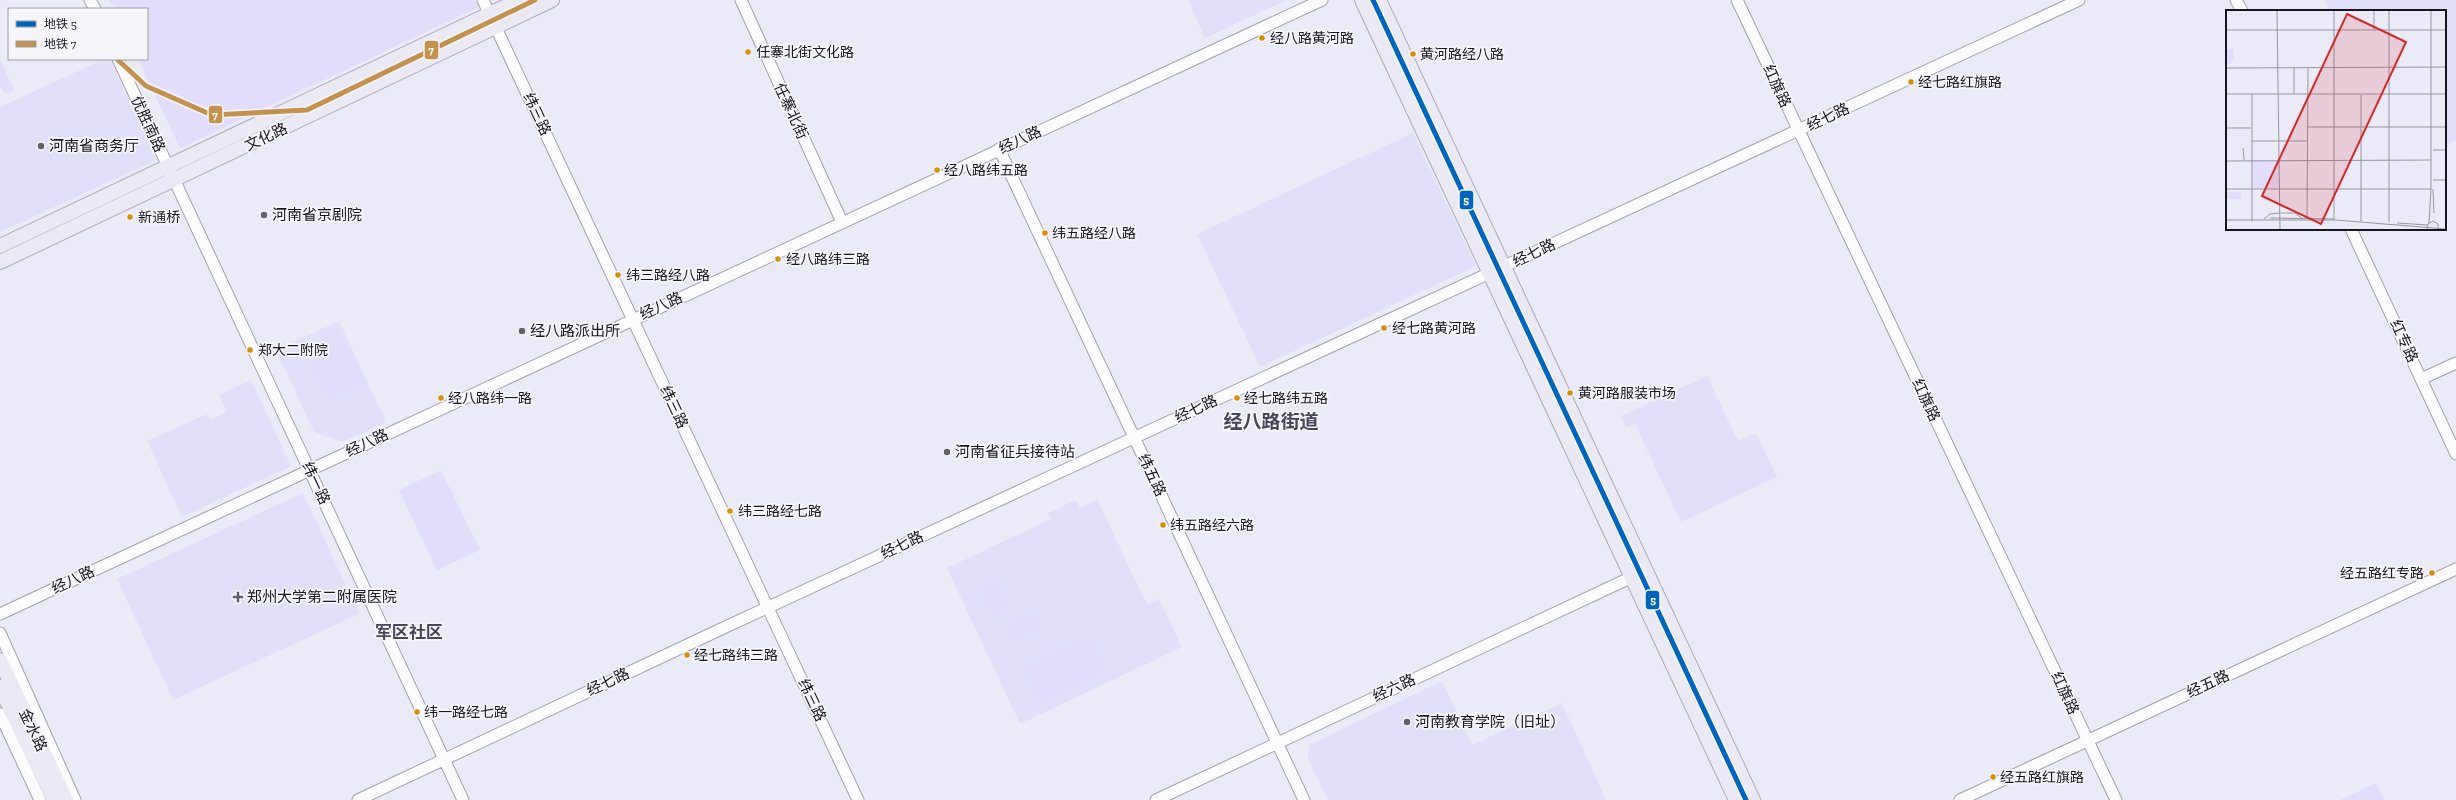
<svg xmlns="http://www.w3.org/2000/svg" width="2456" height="800" viewBox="0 0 2456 800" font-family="'Zilla Slab','Noto Sans SC',serif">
	<rect width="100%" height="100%" fill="#ebeaf7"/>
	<path fill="#e2e0f9" d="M1188,0H1287L1205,38Z
		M2324,0H2456V140L2445,146V11H2329Z
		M104,59H110L156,160L0,232V107Z
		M1413,133L1476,266L1260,367L1197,234Z
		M339,321L386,422L343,442L314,432L276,350Z
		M1707,376L1738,441L1756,433L1777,477L1681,522L1635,424L1626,428L1621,416Z
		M251,380L291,466L182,517L147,441L207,414L210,420L227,412L219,395Z
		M303,493L359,614L173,700L117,579Z
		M1097,499L1147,605L1159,599L1182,647L1020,724L947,568L1051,519L1048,513L1076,500L1080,508Z
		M1442,681L1472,745L1562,703L1606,800H1328L1308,758L1309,745Z"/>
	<path fill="#e1ddfb" d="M110,0H476L479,7L180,148L138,59H147V9H115Z
		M0,60L14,90L5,95L0,85Z
		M346,345L364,384L328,401L309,361Z
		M441,470L480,550L437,570L399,490Z
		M995,577L1010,609L993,617L978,584Z
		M1033,612L1041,629L1013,642L1005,625Z
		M1090,636L1107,673L1040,703L1023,666Z
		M2376,783L2384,800H2340Z"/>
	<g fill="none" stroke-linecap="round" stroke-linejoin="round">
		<g stroke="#a2a1ab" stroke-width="13">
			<path id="minor" d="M90,0L95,9
				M483,0L858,800
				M741,0L842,222
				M1737,0L2116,800
				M2236,0L2242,11
				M118,59L463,800
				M999,149L1304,800
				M2351,229L2456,454
				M2421,379L2456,363
				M0,614L1322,0
				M0,633L75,800
				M0,714L40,800
				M358,800L719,630L2079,0
				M1156,800L1632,577
				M1960,800L2456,569"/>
		</g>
		<g stroke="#aca9be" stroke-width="16">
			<path id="major" d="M1362,0L1736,800
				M1379,0L1753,800
				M0,246L519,0
				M0,262L552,0
				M0,660L66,800
				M0,687L54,800"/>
		</g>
		<use href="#minor" stroke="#fcfcfe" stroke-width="11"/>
		<use href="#major" stroke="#ebe9f4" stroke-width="14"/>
		<g stroke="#f5f5fa" stroke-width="8">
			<path id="metro-1" d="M1373,0L1746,800"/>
		</g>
		<g stroke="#f5f5fa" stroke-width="8">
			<path id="metro-2" d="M117,59L146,86L212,115L307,110L535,0"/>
		</g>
		<use href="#metro-1" stroke="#0065bd" stroke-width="5"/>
		<use href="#metro-2" stroke="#c3924e" stroke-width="5"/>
	</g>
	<g fill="#d69005" stroke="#f5f5fa" stroke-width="1.5">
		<circle cx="1262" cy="38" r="3.5"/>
		<circle cx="748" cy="52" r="3.5"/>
		<circle cx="1413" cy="54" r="3.5"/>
		<circle cx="1911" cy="82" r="3.5"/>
		<circle cx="937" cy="170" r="3.5"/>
		<circle cx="130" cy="217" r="3.5"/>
		<circle cx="1045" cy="233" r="3.5"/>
		<circle cx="778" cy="259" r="3.5"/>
		<circle cx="618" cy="275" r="3.5"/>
		<circle cx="1384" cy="328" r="3.5"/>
		<circle cx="250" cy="350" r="3.5"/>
		<circle cx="1570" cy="393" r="3.5"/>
		<circle cx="441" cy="398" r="3.5"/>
		<circle cx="1237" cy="398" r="3.5"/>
		<circle cx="730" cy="511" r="3.5"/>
		<circle cx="1163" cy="525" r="3.5"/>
		<circle cx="2432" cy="573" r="3.5"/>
		<circle cx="687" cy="655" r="3.5"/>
		<circle cx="417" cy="712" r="3.5"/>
		<circle cx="1993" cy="777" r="3.5"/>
	</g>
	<g fill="#62606b" stroke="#f5f5fa" stroke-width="1.5">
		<circle cx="41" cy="146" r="4"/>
		<circle cx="264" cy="215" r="4"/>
		<circle cx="522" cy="331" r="4"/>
		<circle cx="947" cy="452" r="4"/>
		<path d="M236 591h4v4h4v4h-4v4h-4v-4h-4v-4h4z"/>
		<circle cx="1407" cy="722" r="4"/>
	</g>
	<g text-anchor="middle" stroke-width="3.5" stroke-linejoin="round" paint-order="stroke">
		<g font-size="14" fill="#181620" stroke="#f5f5fa" text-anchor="start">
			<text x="1270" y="43">经八路黄河路</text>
			<text x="756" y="57">任寨北街文化路</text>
			<text x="1420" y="59">黄河路经八路</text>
			<text x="1918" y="87">经七路红旗路</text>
			<text x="944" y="175">经八路纬五路</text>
			<text x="138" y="222">新通桥</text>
			<text x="1052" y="238">纬五路经八路</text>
			<text x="786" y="264">经八路纬三路</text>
			<text x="626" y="280">纬三路经八路</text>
			<text x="1392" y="333">经七路黄河路</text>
			<text x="258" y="355">郑大二附院</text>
			<text x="1578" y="398">黄河路服装市场</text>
			<text x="448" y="403">经八路纬一路</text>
			<text x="1244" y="403">经七路纬五路</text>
			<text x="738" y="516">纬三路经七路</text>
			<text x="1170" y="530">纬五路经六路</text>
			<text x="2424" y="578" text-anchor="end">经五路红专路</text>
			<text x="694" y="660">经七路纬三路</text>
			<text x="424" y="717">纬一路经七路</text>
			<text x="2000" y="782">经五路红旗路</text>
		</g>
		<g font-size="15" fill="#181620" stroke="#f5f5fa">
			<text transform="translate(1777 86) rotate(65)" y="5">红旗路</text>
			<text transform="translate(791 111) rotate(65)" y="5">任寨北街</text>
			<text transform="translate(537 114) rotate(65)" y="5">纬三路</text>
			<text transform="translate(1828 117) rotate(-25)" y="5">经七路</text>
			<text transform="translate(148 124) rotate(65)" y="5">优胜南路</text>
			<text transform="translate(266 137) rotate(-25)" y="5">文化路</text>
			<text transform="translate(1020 140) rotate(-25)" y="5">经八路</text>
			<text transform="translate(1534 253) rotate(-25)" y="5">经七路</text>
			<text transform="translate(661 306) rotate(-25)" y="5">经八路</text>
			<text transform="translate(2404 341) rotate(65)" y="5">红专路</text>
			<text transform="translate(1926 400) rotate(65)" y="5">红旗路</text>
			<text transform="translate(674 407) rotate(65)" y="5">纬三路</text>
			<text transform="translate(1196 409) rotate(-25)" y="5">经七路</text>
			<text transform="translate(367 443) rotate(-25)" y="5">经八路</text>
			<text transform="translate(1152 475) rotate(65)" y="5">纬五路</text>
			<text transform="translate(316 483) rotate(65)" y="5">纬一路</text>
			<text transform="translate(902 545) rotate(-25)" y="5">经七路</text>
			<text transform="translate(73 580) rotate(-25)" y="5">经八路</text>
			<text transform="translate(608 682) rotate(-25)" y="5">经七路</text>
			<text transform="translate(2208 684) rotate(-25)" y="5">经五路</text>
			<text transform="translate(1394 688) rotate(-25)" y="5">经六路</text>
			<text transform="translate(2065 693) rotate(65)" y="5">红旗路</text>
			<text transform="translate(812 700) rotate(65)" y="5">纬三路</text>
			<text transform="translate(33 730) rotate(65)" y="5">金水路</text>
		</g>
		<g font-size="15" fill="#181620" stroke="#f5f5fa" text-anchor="start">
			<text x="49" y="151">河南省商务厅</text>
			<text x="272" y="220">河南省京剧院</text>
			<text x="530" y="336">经八路派出所</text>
			<text x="955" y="457">河南省征兵接待站</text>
			<text x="247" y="602">郑州大学第二附属医院</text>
			<text x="1415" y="727">河南教育学院（旧址）</text>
		</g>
		<g font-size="17" font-weight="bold" fill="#48465d" stroke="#f5f5fa">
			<text x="409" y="638">军区社区</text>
		</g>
		<g font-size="19" font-weight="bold" fill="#48465d" stroke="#f5f5fa">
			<text x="1271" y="428">经八路街道</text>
		</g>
	</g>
	<g transform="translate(2226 10)">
		<rect width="220" height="220" fill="#ebeaf7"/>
		<path d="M0,39H8V50L2,55H0ZM27,151H53V178H27ZM1,182H15V189H1Z" fill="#e1ddfb"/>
		<path fill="none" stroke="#9795a1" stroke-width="1" d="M51,0L54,220M163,0V212M0,20H220M148,20V0M0,58L220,57M0,84H220M68,84V58M135,85V211M81,117H220M0,118H25M26,131H81M17,138L18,150M207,140H220M0,151L205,150M207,170H220M0,179H205M207,179L208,203M55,203H69L77,209M44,208L108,209V0M81,208L82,58M38,209L44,204L54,203M0,210H110L220,219M26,211V84M171,213L202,215M203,213L205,179V0M201,219L202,214L207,211L212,214V220"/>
		<path fill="#d62828" fill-opacity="0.15" stroke="#d62828" stroke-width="2" d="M121,4L180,32L95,214L36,186Z"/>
		<rect width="220" height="220" fill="none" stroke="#181620" stroke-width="2"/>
	</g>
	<g stroke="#f5f5fa" stroke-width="1.5">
		<rect x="424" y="40" width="15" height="20" rx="4" fill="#c3924e"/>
		<rect x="208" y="105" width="15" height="19" rx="4" fill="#c3924e"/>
		<rect x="1459" y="190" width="15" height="20" rx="4" fill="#0065bd"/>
		<rect x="1645" y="590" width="15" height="20" rx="4" fill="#0065bd"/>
	</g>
	<g font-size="11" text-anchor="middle" font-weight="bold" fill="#fff">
		<text x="431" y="54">7</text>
		<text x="215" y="119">7</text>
		<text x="1466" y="204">5</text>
		<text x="1653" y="604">5</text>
	</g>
	<rect x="8" y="8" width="140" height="52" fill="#f5f5fa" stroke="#9d9ca3"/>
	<rect x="16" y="21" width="20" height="6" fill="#0065bd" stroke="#9d9ca3"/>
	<text x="44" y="28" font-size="12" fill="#181620">地铁 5</text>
	<rect x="16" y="41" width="20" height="6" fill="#c3924e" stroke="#9d9ca3"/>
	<text x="44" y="48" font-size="12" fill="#181620">地铁 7</text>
</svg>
